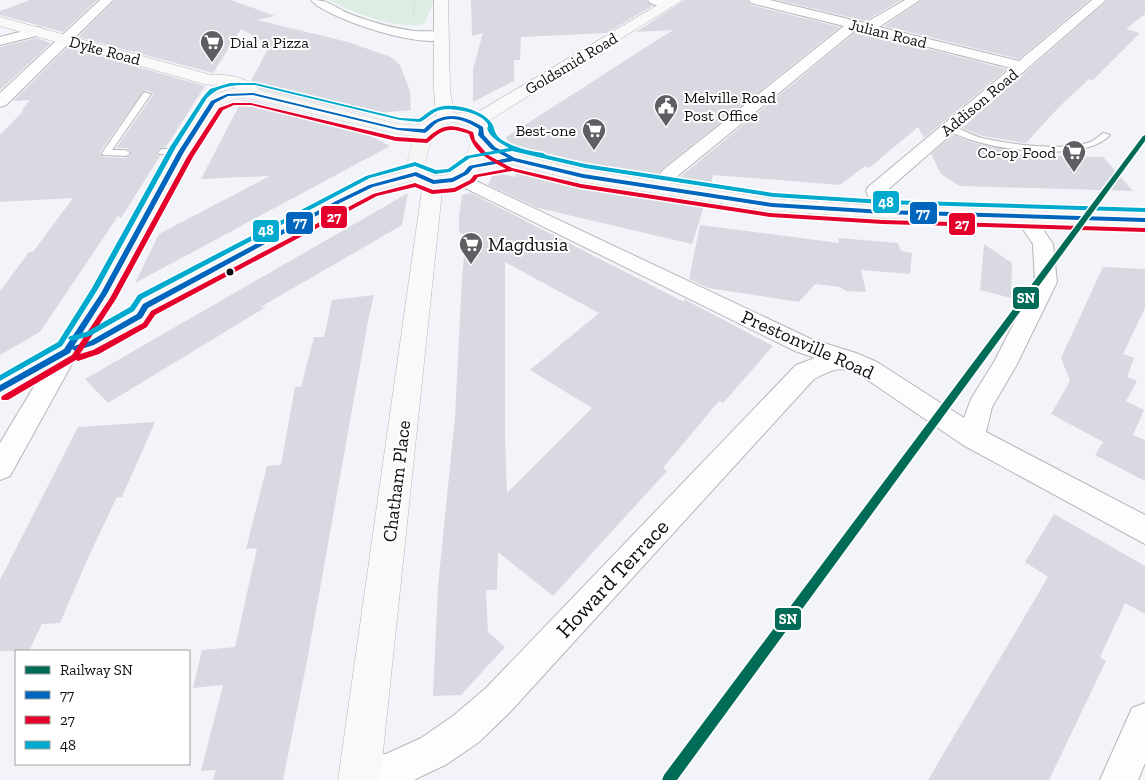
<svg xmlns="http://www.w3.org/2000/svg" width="1145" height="780" viewBox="0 0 1145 780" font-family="'Zilla Slab',serif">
	<rect width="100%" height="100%" fill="#f3f4f9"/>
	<path fill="#deede4" d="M330,0H433C433,8 427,15 425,23C403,32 350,12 330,0Z"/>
	<path fill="#d9d9e2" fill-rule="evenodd" d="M30,0H97L63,32L0,15V11Z
		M115,0H231L275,16L257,20L348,42L391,57L400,65L410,91L411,110L365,114L260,89L251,81L270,45L241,29L213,73L78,37Z
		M471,0H646L652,6L607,33L521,37L520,60H514V81L473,102V69L483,33L472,36Z
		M685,0H747L751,5L840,27L662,169L653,179L583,168L521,153L508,146L506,137L673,30L636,32Z
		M778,0H901L865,21Z
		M922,0H1089L1019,59L884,26Z
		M1108,0H1145V14L1126,29L1140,33L1093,80L1089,79L1060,106L1026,143L982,136L962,128Z
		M857,31L1007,69L924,138L918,127L869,168L865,166L840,185L713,175L710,188L674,182Z
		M36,38L51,43L0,90V47Z
		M68,47L205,86L166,147L157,150V155L160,156L121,218L118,216L40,332L0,355V291L29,252H33L73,198L0,202V135L24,110L21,111L30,100L13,101ZM145,90L152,92L153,95L116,148H127L131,152V154L126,158L103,157L100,152Z
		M242,100L253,101L347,124L390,146L135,283L159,234L270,176L201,179Z
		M953,135L978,144L1018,151L1015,155L1103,157L1133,191L960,186L941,174L931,154Z
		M514,167L583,184L705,203L692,244L538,208L488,185L494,172L516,177Z
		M408,193L402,225L259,308L266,307L108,403L85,379Z
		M471,193L684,302V299L773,346L723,403L719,401L663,468L667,471L553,596L498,552L497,590H486L488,632L505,647L461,695L433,696L438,586L455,417L462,277L466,236L459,232V216L462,195ZM505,262L599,313L530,370L592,408L507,493L505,438Z
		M700,225L839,243L838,238L898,243L901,251L912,253L910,274L861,270L866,292L846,291L840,287L815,284L799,302L708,288L689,279Z
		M984,244L1012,263L1011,298L980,290Z
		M1103,267L1145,269V308L1123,354L1134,358L1127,377L1137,381L1126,401L1144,410L1133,435L1145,440V481L1095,455L1103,442L1051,414L1070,381L1061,358Z
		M374,295L368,321L307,661L283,780H213L216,770L201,771L223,685L193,688L202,650L235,647L257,548L246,549L267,466L281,465L295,387H301L314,337H324L332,300Z
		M155,422L122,497H117L88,558L60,623L42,624L29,651H0V580L78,427Z
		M1054,514L1145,566V614L1125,603L1100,657L1106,661L1049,780H928L1048,577L1025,562Z"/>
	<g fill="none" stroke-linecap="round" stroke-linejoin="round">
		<g stroke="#b5b6b9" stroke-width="2">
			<path id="service" d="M144,92L151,94L112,150H126L130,153L126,156L103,155L102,153Z
				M945,126C957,125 970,135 982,138C1008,144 1065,152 1090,142C1095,140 1099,136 1103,133L1110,135C1086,161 1010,151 978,142C967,139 956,134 945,130Z
				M162,149H181L185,152L181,155L159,154L158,152Z"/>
		</g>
		<g stroke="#b5b6b9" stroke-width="2">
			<path id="minor" d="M100,0H113L6,105L0,107V93Z
				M311,0C331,0 333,7 350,14C371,22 392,28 414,31C424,32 442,29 448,36C433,54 325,18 311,0Z
				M648,0H665L673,5L667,9L650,3Z
				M749,0H770L865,23L905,0H920L879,27L1019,61L1092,0H1106L885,192L893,212L890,216L883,218L876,216L866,191L868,187L1011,68L857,29L675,178C668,187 664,194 651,191L649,187L663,170L844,26L751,3Z
				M39,27L46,31L44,34L0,45V37Z
				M459,173L811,339L856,353L877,362L964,418L971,399L994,362L1035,282L1033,244L1014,216L1017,212L1024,210L1031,212L1053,244L1057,282L1016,366L992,407L986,432L1145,515V544L963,445L859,374C840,365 832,370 814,379L510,712L479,742L447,764L414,780H344L341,773L347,760L360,754H386L421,738L453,716L486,688L796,365L815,358L795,351L453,182L450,178L453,174Z
				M67,342L75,345L79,351L10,476L0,480V443L59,345Z
				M1145,703V763L1138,780H1100L1132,708Z"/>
		</g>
		<g stroke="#b5b6b9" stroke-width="1">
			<path id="secondary" d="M434,0H448L450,89L454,118L451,122L445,123L439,122L436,118L434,89Z
				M666,0H683L480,126L474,127L468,126L465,122L468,118Z
				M0,17L211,75C229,74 250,77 262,94L259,98C247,101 244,92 233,87C224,83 214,86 204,84L0,26Z
				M433,176L440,178L443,182L380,780H338L423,182L426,178Z"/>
		</g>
		<g stroke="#d0d0d2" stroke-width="1">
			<path id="primary" d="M237,88L253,89L398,124C404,124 416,127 421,124C427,122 431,117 438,115C454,110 490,112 490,134L500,144L520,155L583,170L772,199L883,206L1145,213V227L883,218L772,211L583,182L506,163L487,152C484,161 480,171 473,177C459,190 428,193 412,181L378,190L154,312C133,341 97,347 67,362C47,372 29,385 10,397L0,400V376L58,344L94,291L171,152L207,98L210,95ZM238,98L253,99L398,134L414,136L405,171L364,182L331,198L136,300L122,316L93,330L116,294L191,152L220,105ZM453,122L468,126L472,130C471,154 459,182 430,175L424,169C429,149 429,127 453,122Z"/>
		</g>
		<path stroke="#dadadc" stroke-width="2" stroke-dasharray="1 1" stroke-linecap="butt" d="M413,14L415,1
			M118,19L160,13L168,0"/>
		<use href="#service" fill="#fdfdfe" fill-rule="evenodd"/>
		<use href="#minor" fill="#fdfdfe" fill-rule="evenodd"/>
		<use href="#secondary" fill="#faf9f9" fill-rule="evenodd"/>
		<use href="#primary" fill="#f7f5f4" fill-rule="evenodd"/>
		<g stroke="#fff" stroke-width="3">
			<path id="bus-1" d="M253,93L398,128L424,129C442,110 462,114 483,127L484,135L495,147L515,158L583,174L772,203L883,210L1145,218V222L883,214L772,207L583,178L513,161L473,168L468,174L453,182L433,184L415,176L373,187L340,203L148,308L142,318L94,345L75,351L72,349L70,353L0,392V385L64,349L101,293L178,152L211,101L227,94ZM253,95L398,130L425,133C430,130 433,125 438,122C452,115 467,121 479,129L478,135L491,149L508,158L469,166L464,172L452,178L434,180L416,172L369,185L336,201L143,304L137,314L90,341L74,346L107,294L184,152L215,103L228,96Z"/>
		</g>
		<g stroke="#fff" stroke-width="3">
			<path id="bus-2" d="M233,103H251L396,137L426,139C444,123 451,124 473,132L475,140L488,155L512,168L581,184L770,213L883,220L1145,228V232L883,224L770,217L581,188L512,171L478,177L474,182L455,192L432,194L415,187L377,196L155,315L147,327L99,354L78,361L76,360L8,400H2L1,398L2,396L72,355L110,298L187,157L219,108ZM234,105H251L396,141L427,143C431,140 433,138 437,135C447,127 458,130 469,134C474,153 490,160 506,169L474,175L470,180L454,188L433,190L415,183L373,194L151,311L143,323L93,350L80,354L116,299L193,157L223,110Z"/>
		</g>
		<g stroke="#fff" stroke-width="3">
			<path id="bus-3" d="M230,83H255L400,118L419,119C425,115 431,109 439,107C454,103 479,109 490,121C496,127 492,133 502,140C515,148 528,151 543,153L546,155L585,164L773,193L883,200L1145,208V212L883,204L773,197L585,168L512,151L470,158L450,172L435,174L415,166L370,178L142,299L134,311L90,336L72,341L70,340L68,338L70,336L86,332L130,307L138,295L366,176L415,162L436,170L448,169L466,156L509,148C502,144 492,139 488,131C486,125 490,128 487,123C480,112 451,107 440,110C432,112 427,119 420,122L400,120L255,85C236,85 221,84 207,98L176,147L98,289L62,346L0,381V375L58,342L92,288L170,147L203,97L210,89Z"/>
		</g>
		<use href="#bus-1" fill="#0065bd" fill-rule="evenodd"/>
		<use href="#bus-2" fill="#e4002b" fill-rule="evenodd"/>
		<use href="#bus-3" fill="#00a9ce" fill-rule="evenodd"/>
		<g stroke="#fff" stroke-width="3">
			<path id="rail-1" d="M1145,135V141L677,780H662L664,775L1143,136Z"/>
		</g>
		<use href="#rail-1" fill="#006b56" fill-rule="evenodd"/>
	</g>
	<defs>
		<g id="supermarket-pin" transform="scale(1.25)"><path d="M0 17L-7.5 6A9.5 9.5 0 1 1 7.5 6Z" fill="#5e5f62" stroke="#fff"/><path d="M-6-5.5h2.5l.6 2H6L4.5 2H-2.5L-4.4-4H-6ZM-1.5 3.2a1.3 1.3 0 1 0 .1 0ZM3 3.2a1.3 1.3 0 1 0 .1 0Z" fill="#fff"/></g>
		<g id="civic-pin" transform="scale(1.25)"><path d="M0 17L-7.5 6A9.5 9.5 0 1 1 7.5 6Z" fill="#5e5f62" stroke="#fff"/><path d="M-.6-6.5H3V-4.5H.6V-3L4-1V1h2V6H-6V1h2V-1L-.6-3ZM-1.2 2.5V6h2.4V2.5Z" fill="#fff"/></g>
	</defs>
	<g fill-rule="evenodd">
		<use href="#supermarket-pin" x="212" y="42"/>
		<use href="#civic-pin" x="666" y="106"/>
		<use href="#supermarket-pin" x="594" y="130"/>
		<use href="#supermarket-pin" x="1074" y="152"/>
		<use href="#supermarket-pin" x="471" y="244"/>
	</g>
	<circle fill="#0e0f11" stroke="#fff" stroke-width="2" cx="230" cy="272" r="4.5"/>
	<g text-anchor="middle" stroke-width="4" stroke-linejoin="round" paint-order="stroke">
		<g font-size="16" fill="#0e0f11" stroke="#fff">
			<text transform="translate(888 33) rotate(14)" y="6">Julian Road</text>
			<text transform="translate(105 50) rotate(15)" y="6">Dyke Road</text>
			<text transform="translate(571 63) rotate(-31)" y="6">Goldsmid Road</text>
			<text transform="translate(979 102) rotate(-40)" y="6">Addison Road</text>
		</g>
		<g font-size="16" fill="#0e0f11" stroke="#fff" text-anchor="start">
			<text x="230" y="48">Dial a Pizza</text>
			<text x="684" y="103">Melville Road<tspan x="684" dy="18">Post Office</tspan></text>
			<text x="576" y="136" text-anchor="end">Best-one</text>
			<text x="1056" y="158" text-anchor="end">Co-op Food</text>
		</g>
		<g font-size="19" fill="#0e0f11" stroke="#fff" text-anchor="start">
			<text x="488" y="251">Magdusia</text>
		</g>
		<g font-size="19" fill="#0e0f11" stroke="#fff">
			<text transform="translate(808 344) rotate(24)" y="7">Prestonville Road</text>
			<text transform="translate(396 481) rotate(-83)" y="7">Chatham Place</text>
		</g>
		<g font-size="22" fill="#0e0f11" stroke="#fff">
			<text transform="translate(612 578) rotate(-47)" y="8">Howard Terrace</text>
		</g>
	</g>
	<g stroke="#fff" stroke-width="2">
		<rect x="872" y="190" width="28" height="24" rx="5" fill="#00a9ce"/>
		<rect x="909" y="201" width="29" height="24" rx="5" fill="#0065bd"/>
		<rect x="320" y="205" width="28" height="24" rx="5" fill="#e4002b"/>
		<rect x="285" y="211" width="29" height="24" rx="5" fill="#0065bd"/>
		<rect x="948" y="212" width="28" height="24" rx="5" fill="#e4002b"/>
		<rect x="252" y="219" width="28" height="24" rx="5" fill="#00a9ce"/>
		<rect x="1012" y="286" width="28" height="24" rx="5" fill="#006b56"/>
		<rect x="774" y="607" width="28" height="24" rx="5" fill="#006b56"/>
	</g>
	<g font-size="14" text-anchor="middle" font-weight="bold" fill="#fff">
		<text x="886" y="207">48</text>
		<text x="923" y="218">77</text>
		<text x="334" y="222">27</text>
		<text x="300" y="227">77</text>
		<text x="962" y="229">27</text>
		<text x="266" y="235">48</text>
		<text x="1026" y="303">SN</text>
		<text x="788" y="624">SN</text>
	</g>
	<rect x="15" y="650" width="175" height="115" fill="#ffffff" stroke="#9f9fa0"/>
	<rect x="25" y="666" width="25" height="8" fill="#006b56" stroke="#9f9fa0"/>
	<text x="60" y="675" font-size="15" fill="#0e0f11">Railway SN</text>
	<rect x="25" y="691" width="25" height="8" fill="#0065bd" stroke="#9f9fa0"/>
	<text x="60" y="700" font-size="15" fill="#0e0f11">77</text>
	<rect x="25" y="716" width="25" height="8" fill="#e4002b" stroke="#9f9fa0"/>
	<text x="60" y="725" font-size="15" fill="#0e0f11">27</text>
	<rect x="25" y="741" width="25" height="8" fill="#00a9ce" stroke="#9f9fa0"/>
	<text x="60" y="750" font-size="15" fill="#0e0f11">48</text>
</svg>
